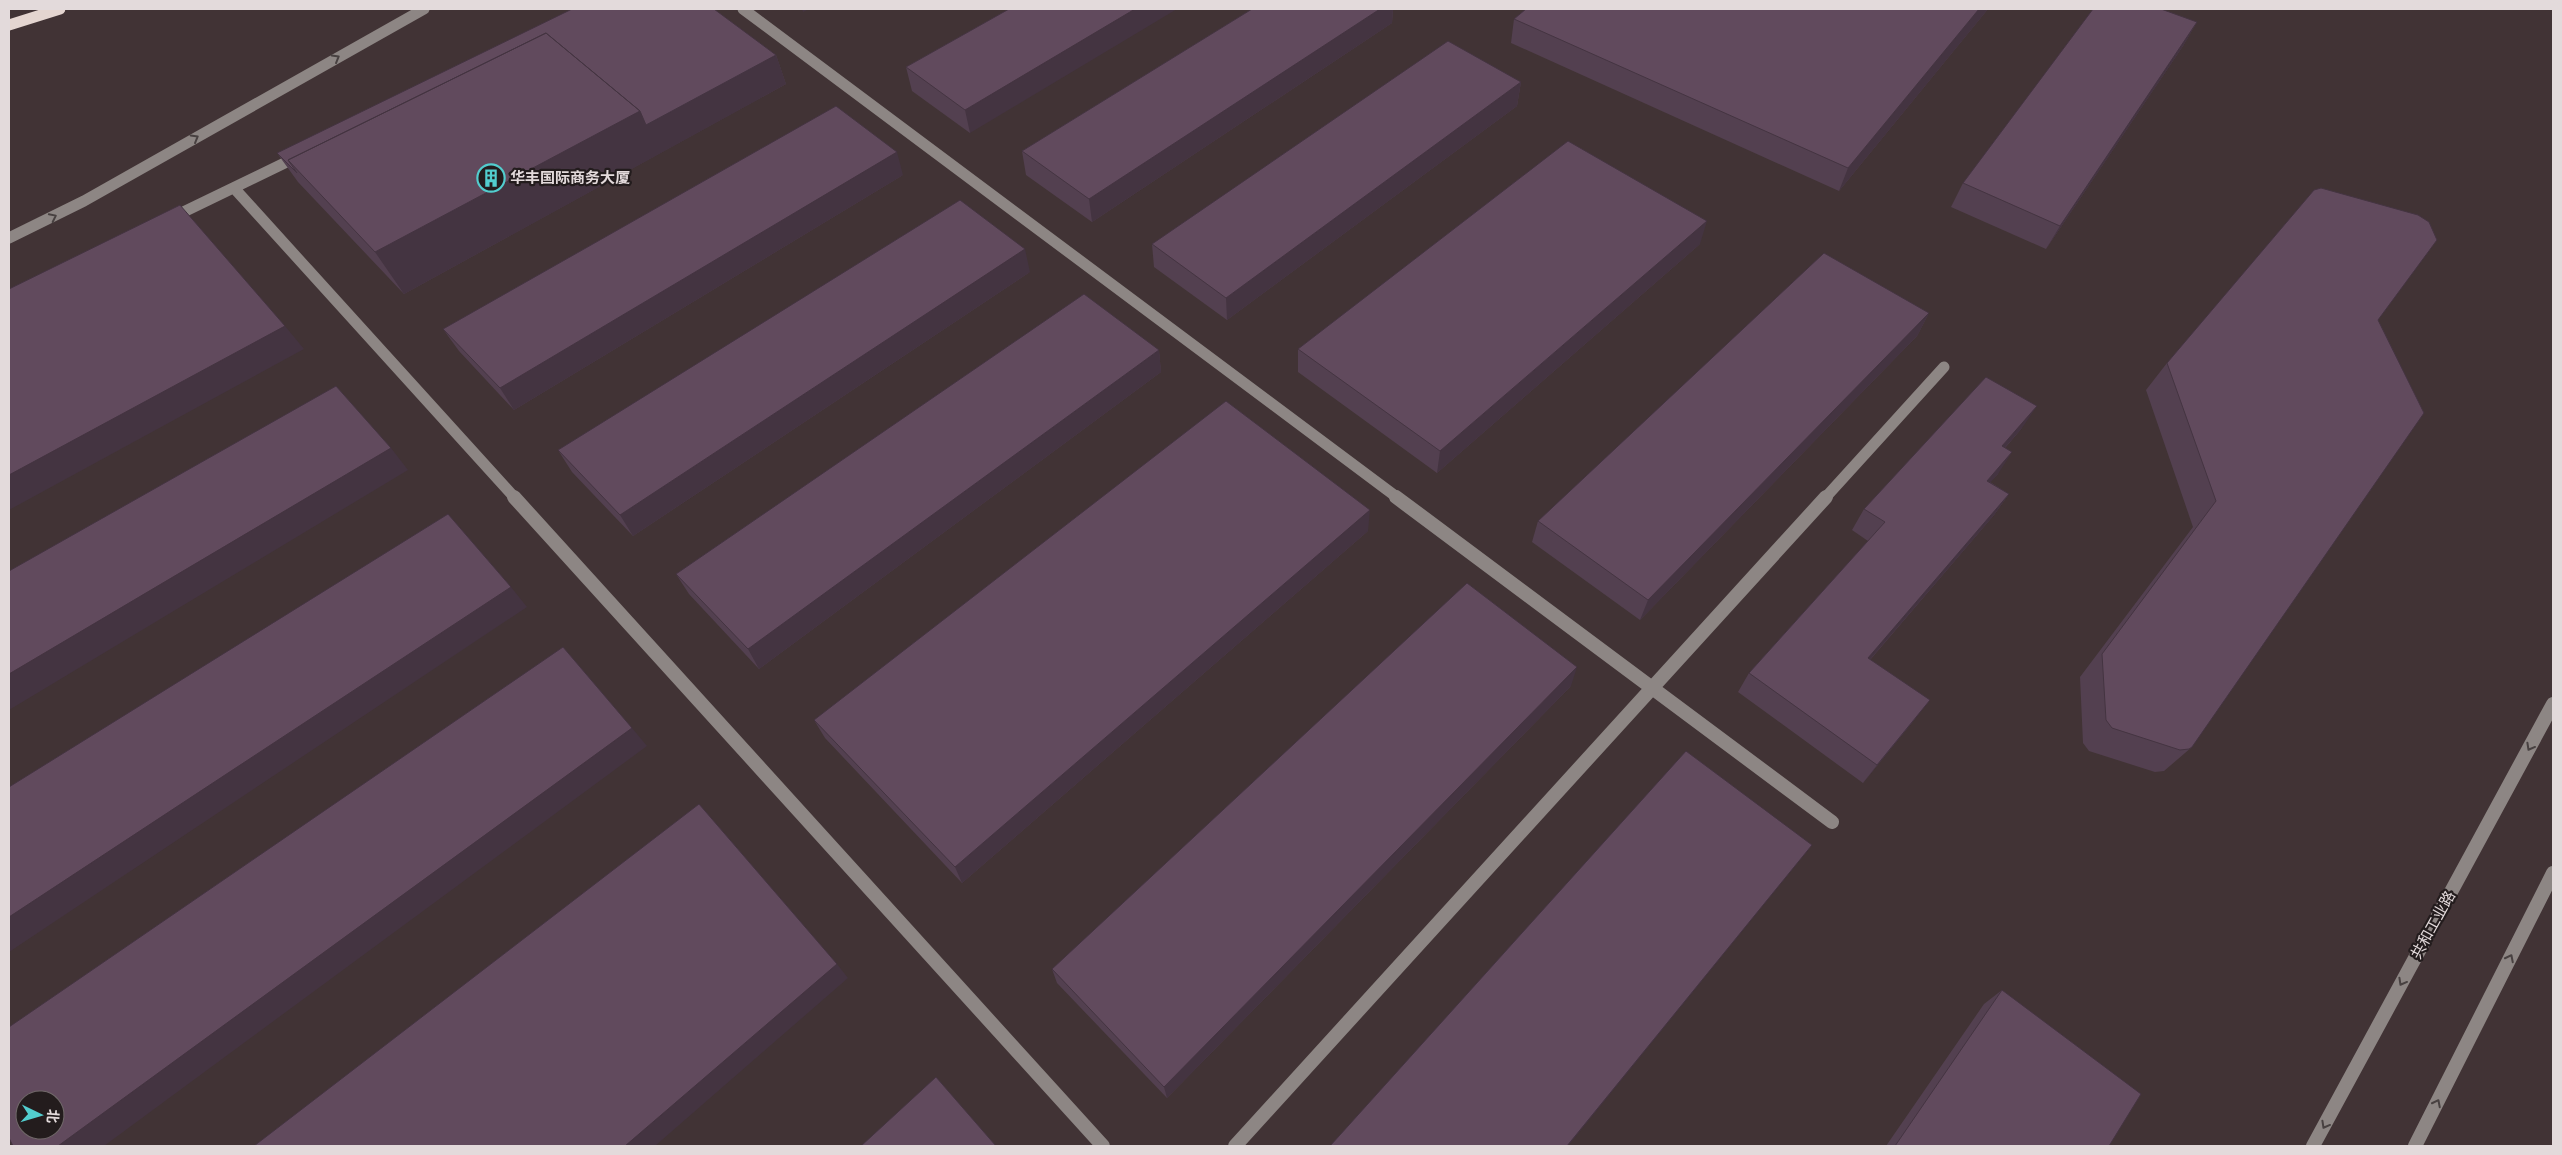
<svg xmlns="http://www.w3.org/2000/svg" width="2562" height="1155" viewBox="0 0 2562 1155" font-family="'Exo 2','Noto Sans SC',sans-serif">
	<rect width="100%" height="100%" fill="#413335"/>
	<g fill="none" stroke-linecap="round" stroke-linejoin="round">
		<path stroke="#8d8684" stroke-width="11" d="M743,9L1398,498
			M234,188L515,498
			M171,218L299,156
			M9,238L84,201L424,9
			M1825,498L1944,367"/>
		<path stroke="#8d8684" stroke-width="14" d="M514,497L1103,1146
			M1396,497L1832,822
			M1235,1146L1826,497
			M2313,1146L2553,704
			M2415,1146L2553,873"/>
		<path stroke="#e4d5d0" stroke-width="11" d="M9,25L60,9"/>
	</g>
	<path fill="#534050" d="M1009,9L970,133L912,91L906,67Z
		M1252,9H1393L1392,23L1092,222L1026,175L1022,151Z
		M1526,9H1988L1839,191L1511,43L1514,19Z
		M2197,22L2183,46L2046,249L1951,207L1963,183Z
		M776,55L786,84L404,294L298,182L277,153Z
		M1521,82L1517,106L1227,320L1154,267L1152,244Z
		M903,175L514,410L459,351L443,329Z
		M1700,244L1437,473L1298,372V349Z
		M1030,272L633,536L572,472L558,450Z
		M1929,313L1917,336L1640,620L1532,542L1538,521Z
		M2378,320L2192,747L2164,771L2155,772L2089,751L2083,743L2080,677L2193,527L2146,390L2167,363Z
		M1159,350L1161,372L759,669L689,594L676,574Z
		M2022,428L2005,448L1998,474L1990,482L2009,494L1994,515L1870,660L1915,719L1863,783L1738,692L1749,673L1868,541L1852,530L1864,509Z
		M1368,531L962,883L825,738L814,720Z
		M1571,686L1167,1098L1057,983L1052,969Z
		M2002,990L2109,1146H1886L1984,1004Z"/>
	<path fill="#443441" d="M802,9H809L803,12Z
		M1135,9H1177L970,133L965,110Z
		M1380,9H1393L1392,23L1092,222L1089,199Z
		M1979,9H1988L1839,191L1848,168Z
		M2197,22L2183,46L2046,249L2060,226Z
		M776,55L786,84L659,154L646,125Z
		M1521,82L1517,106L1227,320L1226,298Z
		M640,111L659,154L404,294L375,252Z
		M897,152L903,175L514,410L500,388Z
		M1707,221L1700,244L1437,473L1440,451Z
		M1025,249L1030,272L633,536L620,515Z
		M1929,313L1917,336L1640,620L1648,600Z
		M285,326L304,349L9,510V475Z
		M1159,350L1161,372L759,669L748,649Z
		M2037,406L2022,428L1988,467L2002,446Z
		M391,448L408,470L9,710V674Z
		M2012,452L1998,474L1973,502L1987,481Z
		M2009,494L1994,515L1855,677L1868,658Z
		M1370,510L1368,531L962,883L955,867Z
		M511,587L527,607L9,952V917Z
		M1577,667L1571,686L1167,1098L1164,1087Z
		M1930,700L1915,719L1863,783L1877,765Z
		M632,728L647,746L104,1146H58Z
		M1812,845L1568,1146H1567Z
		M837,964L848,978L655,1146H625Z"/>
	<path fill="#614a5d" stroke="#443441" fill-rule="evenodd" d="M572,9H714L776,55L646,125L640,111L546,33L288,160L297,173L277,153Z
		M1009,9H1135L965,110L906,67Z
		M1252,9H1380L1089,199L1022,151Z
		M1526,9H1979L1848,168L1514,19Z
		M2093,9H2161L2197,22L2060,226L1963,183Z
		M546,33L640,111L375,252L288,160Z
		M1448,41L1521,82L1226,298L1152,244Z
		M836,106L897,152L500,388L443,329Z
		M1568,141L1707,221L1440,451L1298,349Z
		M2321,188L2418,215L2429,222L2437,240L2378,320L2424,413L2192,747L2189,749L2180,750L2112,728L2106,720L2102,654L2216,501L2167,363L2314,190Z
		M960,200L1025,249L620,515L558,450Z
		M180,205L285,326L9,475V289Z
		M1824,253L1929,313L1648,600L1538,521Z
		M1084,294L1159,350L748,649L676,574Z
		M1986,377L2037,406L2002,446L2012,452L1987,481L2009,494L1868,658L1930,700L1877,765L1749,673L1885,522L1864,509Z
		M336,386L391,448L9,674V571Z
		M1226,401L1370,510L955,867L814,720Z
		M448,514L511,587L9,917V787Z
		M1467,583L1577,667L1164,1087L1052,969Z
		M563,647L632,728L58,1146H13L9,1138V1027ZM25,1100H55V1130H25Z
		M1686,751L1812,845L1567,1146H1330Z
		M699,804L837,964L625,1146H254Z
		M2002,990L2141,1094L2109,1146H1895Z
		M936,1077L996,1146H861Z"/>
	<defs><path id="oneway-chevron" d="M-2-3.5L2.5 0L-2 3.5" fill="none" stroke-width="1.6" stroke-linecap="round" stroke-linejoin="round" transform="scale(1.25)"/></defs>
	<g stroke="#484141">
		<use href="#oneway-chevron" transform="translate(336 58) rotate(-30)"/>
		<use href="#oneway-chevron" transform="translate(195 138) rotate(-30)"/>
		<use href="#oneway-chevron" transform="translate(53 217) rotate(-26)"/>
		<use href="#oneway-chevron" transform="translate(2530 747) rotate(119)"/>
		<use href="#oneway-chevron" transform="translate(2510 958) rotate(-63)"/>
		<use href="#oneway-chevron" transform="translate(2402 982) rotate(119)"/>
		<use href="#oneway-chevron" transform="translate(2437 1103) rotate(-63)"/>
		<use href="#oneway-chevron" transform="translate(2325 1125) rotate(119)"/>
	</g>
	<defs>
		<g id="building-ring" transform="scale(1.4375)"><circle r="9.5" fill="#231c1d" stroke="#52cdce" stroke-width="1.5"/><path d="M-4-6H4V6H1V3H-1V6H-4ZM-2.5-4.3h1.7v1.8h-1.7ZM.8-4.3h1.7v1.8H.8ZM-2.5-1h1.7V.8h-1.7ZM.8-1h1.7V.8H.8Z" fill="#52cdce"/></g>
	</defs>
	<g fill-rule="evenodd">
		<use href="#building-ring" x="491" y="178"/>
	</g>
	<g text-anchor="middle" stroke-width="4.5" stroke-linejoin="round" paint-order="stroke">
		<g font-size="15" font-weight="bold" fill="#e3dadb" stroke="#231c1d" text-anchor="start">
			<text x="510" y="183">华丰国际商务大厦</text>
		</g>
		<g font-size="15" fill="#e3dadb" stroke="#231c1d">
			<text transform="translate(2433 925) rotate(-61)" y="5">共和工业路</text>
		</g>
	</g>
	<rect width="2562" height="1155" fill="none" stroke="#e3dadb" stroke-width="20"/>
	<g transform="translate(40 1115) rotate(95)"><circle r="24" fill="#231c1d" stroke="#706869"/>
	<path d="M0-4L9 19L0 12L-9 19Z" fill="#52cdce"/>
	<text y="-8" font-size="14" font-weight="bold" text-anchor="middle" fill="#e3dadb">北</text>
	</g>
</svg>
